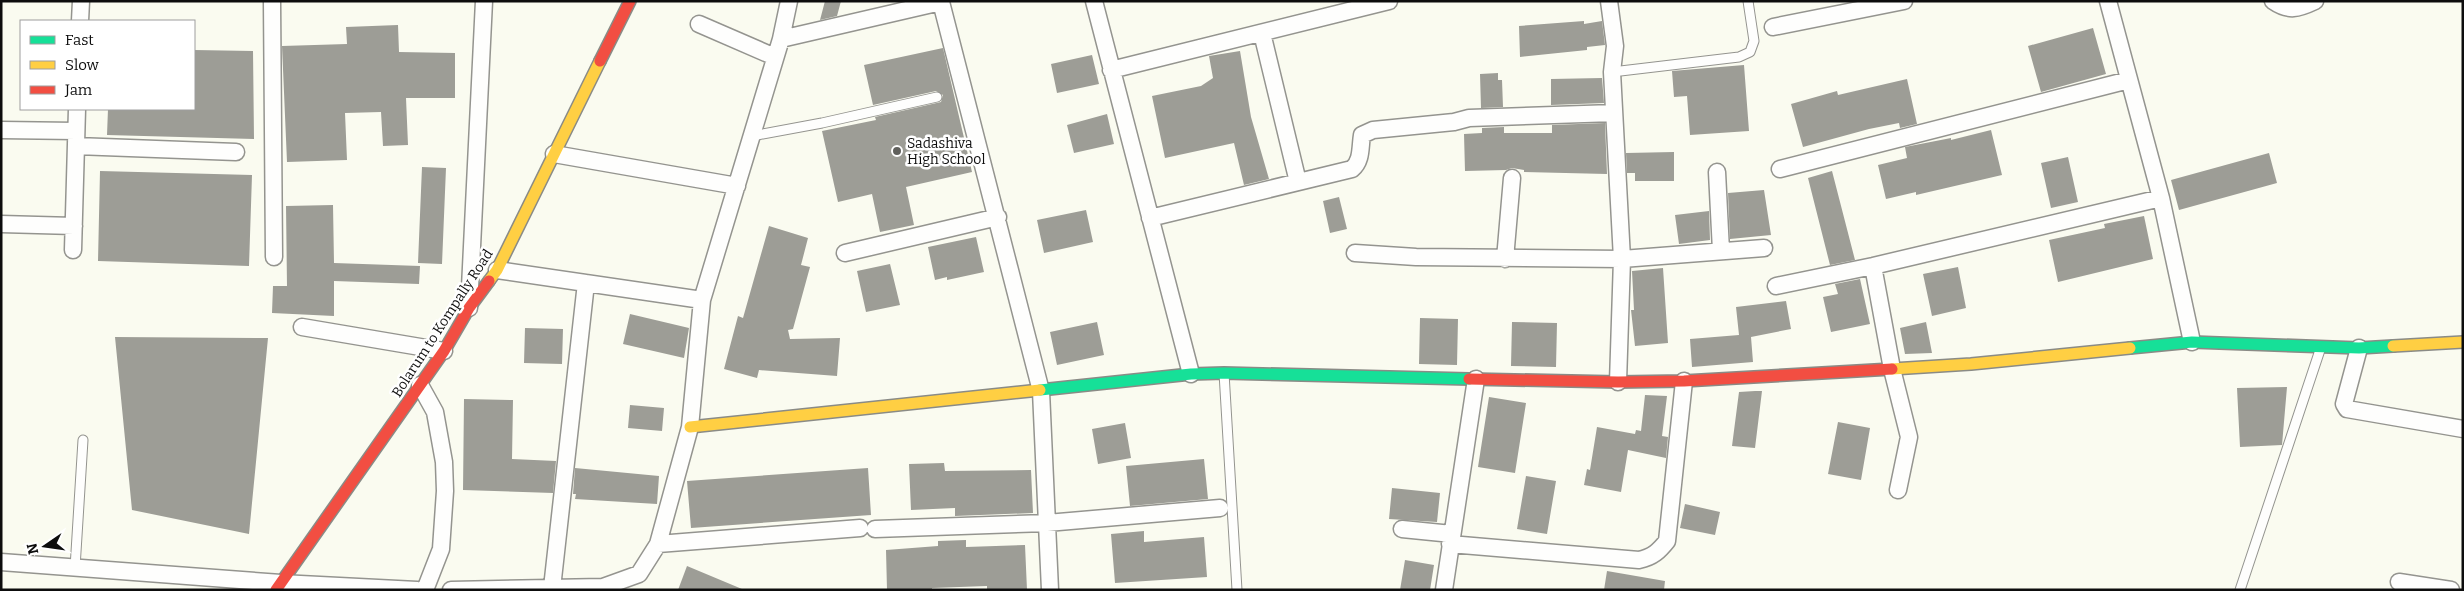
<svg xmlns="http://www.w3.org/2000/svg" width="2464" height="591" viewBox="0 0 2464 591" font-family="Bitter,serif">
	<rect width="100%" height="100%" fill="#fafbf0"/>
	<path fill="#9d9d96" d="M825,1H841L837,16L820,20Z
		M1584,21V24L1602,21L1605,45L1587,47V50L1520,57L1519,26Z
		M398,25L399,52L455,53V98H406L408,145L383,146L381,112L345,113L347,160L287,162L282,46L347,44L346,27Z
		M2093,28L2106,74L2041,92L2028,46Z
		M943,48L972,172L906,187L914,225L880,232L872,194L838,202L822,131L876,120L875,117L941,102L943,95L936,91L873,105L864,65Z
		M194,50L253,51L254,139L107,135L108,109H194Z
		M1240,51L1251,117L1269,179L1244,185L1234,143L1165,158L1152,96L1201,86L1213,78L1209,56Z
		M1092,55L1099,84L1057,93L1051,64Z
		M1744,65L1749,131L1690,135L1687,96L1674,97L1672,71Z
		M1498,73V80H1502L1503,107L1481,108L1480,74Z
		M1602,78L1604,103L1551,105V79Z
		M1907,79L1917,124L1900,128L1899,123L1869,129L1803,147L1791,104L1837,91L1838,95Z
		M1107,114L1114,144L1074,153L1067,125Z
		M1605,123L1607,174L1524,172V170L1512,168L1506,170L1465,171L1464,134L1482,133V128L1504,127V133H1552V125Z
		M1991,130L2002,175L1916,195V192L1886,199L1878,165L1907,158L1905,147L1951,138V140Z
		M1674,152V181H1635V173H1627L1626,153Z
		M2269,153L2277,183L2179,210L2171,180Z
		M2068,157L2078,202L2051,208L2041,163Z
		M422,167L446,168L442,264L418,263Z
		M100,171L252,175L249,266L98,261Z
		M1832,171L1855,260L1830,265L1808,178Z
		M1764,190L1771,235L1730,239L1728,193Z
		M1339,197L1347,229L1330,233L1323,201Z
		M333,205L334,263L420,266L419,284L334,281V316L272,313L273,286H287L286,206Z
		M1086,210L1093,242L1044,253L1037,220Z
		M1709,211L1710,240L1679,244L1675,215Z
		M2144,216L2153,259L2058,282L2049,240L2105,228L2104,224Z
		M769,226L808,238L801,265L810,267L793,329L788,330L790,339L840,338L837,376L759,370L757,378L724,369L738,316L743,318Z
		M976,237L984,272L947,280V277L935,280L928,247Z
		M890,264L900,305L866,312L857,271Z
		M1958,267L1966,308L1932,316L1923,274Z
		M1663,268L1668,343L1635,346L1631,310H1634L1632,271Z
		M1860,279L1870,324L1831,332L1823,297L1838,294L1835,284Z
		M1786,301L1791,329L1751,337L1753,362L1692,367L1690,339L1739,335L1736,307Z
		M630,314L689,328L684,358L623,344Z
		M1420,318L1458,319L1457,365L1419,364Z
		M1097,322L1104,355L1057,365L1050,332Z
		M1512,322L1557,323L1556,367L1511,366Z
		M1926,322L1932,353L1905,354L1900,328Z
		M525,328L563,329L562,364L524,363Z
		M115,337L268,338L249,534L132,510Z
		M2287,387L2282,445L2240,447L2237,388Z
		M1755,391H1762L1755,448L1732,446L1739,392Z
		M1645,395L1667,396L1662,436L1668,437L1666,458L1628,450L1621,492L1584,485L1587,469L1590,470L1597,427L1635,434L1636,430L1641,431Z
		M1489,397L1526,403L1515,473L1478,467Z
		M464,399L513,400L512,459L556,461L553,493L463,490Z
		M630,405L664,408L662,431L628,428Z
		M1838,422L1870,428L1861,480L1828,474Z
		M1125,423L1131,458L1098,464L1092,429Z
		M1204,459L1208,499L1130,506L1126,466Z
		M944,463L945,471L1031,470L1033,513L955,516V508L911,510L909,464Z
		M575,468L659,476L657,504L575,499L576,494H573Z
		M868,468L871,515L691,528L687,481Z
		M1526,476L1556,481L1547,534L1517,529Z
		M1392,488L1440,493L1437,522L1389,519Z
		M1685,504L1720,512L1715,535L1680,528Z
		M1144,531V542L1204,537L1207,577L1115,583L1111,534Z
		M966,540V547L1025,545L1027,590H987V586L932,588V590H887L886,550L938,546V541Z
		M1405,560L1434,565L1430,590H1400Z
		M687,566L742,589V590H678Z
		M1607,571L1665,581L1664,590H1604Z"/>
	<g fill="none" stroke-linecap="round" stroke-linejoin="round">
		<g stroke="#94948f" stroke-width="11">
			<path id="lane" d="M1612,72L1739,57L1750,52L1754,41L1748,1
				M752,136L822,123L937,97
				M1224,373L1237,590
				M75,568L83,440
				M2240,590L2321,347"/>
		</g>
		<g stroke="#94948f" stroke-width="19">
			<path id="street" d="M272,1L274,257
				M1094,1L1191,374
				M1609,1L1615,46L1612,72L1622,259L1618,382
				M2108,1L2161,198L2192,342
				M2273,1C2289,12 2298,9 2315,1
				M80,21L81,1
				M699,24L775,57
				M1773,27L1904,1
				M1262,33L1298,182
				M781,39L941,2L1041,391L1050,590
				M1111,70L1389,1
				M1,130L76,131
				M76,146L236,152
				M554,154L737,186
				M1780,169L2129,80
				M1717,172L1721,251
				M1150,218L1352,169C1362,161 1360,147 1362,135L1373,130L1454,122L1469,118L1614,113
				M1,224L74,226
				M73,250L77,109
				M845,253L998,217
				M1355,253L1416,257L1622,259L1764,248
				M1505,259L1512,178
				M1873,266L1892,369L1909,437L1898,490
				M497,270L702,300
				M1776,286L1873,266L2161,198
				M469,308L484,1
				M302,327L444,351
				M2359,348L2344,404L2347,409L2463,429
				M420,385L435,412L444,462L445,491L441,549L425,590
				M875,529L1047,523L1220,508
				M1402,529L1452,534
				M658,544L860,528
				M1450,544L1639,560C1653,557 1659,551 1667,541L1684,381
				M1,562L281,583L417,590
				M2399,582L2451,590
				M552,588L586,283
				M451,590L603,587L639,574L658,544L690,427L702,300L781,39L789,1
				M1444,590L1476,379"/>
		</g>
		<g stroke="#8a8b86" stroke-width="14">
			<path id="fast" d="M2130,348L2192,342L2359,348L2393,346
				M1040,390L1191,374L1224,373L1469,379"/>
		</g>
		<g stroke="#8a8b86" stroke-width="14">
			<path id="slow" d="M489,281L497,270L600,61
				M2393,346L2463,342
				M1892,369L1971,364L2130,348
				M690,427L1040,390"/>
		</g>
		<g stroke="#8a8b86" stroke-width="14">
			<path id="jam" d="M600,61L630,1
				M1469,379L1618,382L1684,381L1892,369
				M276,590L444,351L469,308L489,281"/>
		</g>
		<use href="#lane" stroke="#fefefd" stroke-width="9"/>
		<use href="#street" stroke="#fefefd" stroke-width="16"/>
		<use href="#fast" stroke="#16e098" stroke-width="11"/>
		<use href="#slow" stroke="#ffcf43" stroke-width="11"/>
		<use href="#jam" stroke="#f24e42" stroke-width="11"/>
	</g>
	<circle fill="#60605c" stroke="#fff" stroke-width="2" cx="897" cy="151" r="5"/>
	<g text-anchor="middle" stroke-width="5" stroke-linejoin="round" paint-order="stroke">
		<g font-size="14" fill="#0d0d0d" stroke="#fff" text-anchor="start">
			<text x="907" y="148">Sadashiva<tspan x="907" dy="16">High School</tspan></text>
		</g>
		<g font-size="14" fill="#0d0d0d" stroke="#fff">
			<text transform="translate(442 323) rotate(-57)" y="5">Bolarum to Kompally Road</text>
		</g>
	</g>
	<rect width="2464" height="591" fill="none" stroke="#0d0d0d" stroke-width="5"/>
	<rect x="20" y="20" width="175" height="90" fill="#ffffff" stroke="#9e9e9e"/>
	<rect x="30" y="36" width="25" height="8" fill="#16e098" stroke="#9e9e9e"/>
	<text x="65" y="45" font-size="15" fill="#0d0d0d">Fast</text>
	<rect x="30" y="61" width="25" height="8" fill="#ffcf43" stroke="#9e9e9e"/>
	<text x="65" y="70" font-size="15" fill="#0d0d0d">Slow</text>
	<rect x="30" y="86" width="25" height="8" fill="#f24e42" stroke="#9e9e9e"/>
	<text x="65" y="95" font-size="15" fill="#0d0d0d">Jam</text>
	<g transform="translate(45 546) rotate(257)" stroke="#ffffff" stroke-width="4" paint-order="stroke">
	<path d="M0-4L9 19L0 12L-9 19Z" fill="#0d0d0d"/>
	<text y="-8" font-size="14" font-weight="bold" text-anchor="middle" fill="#0d0d0d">N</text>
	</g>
</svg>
